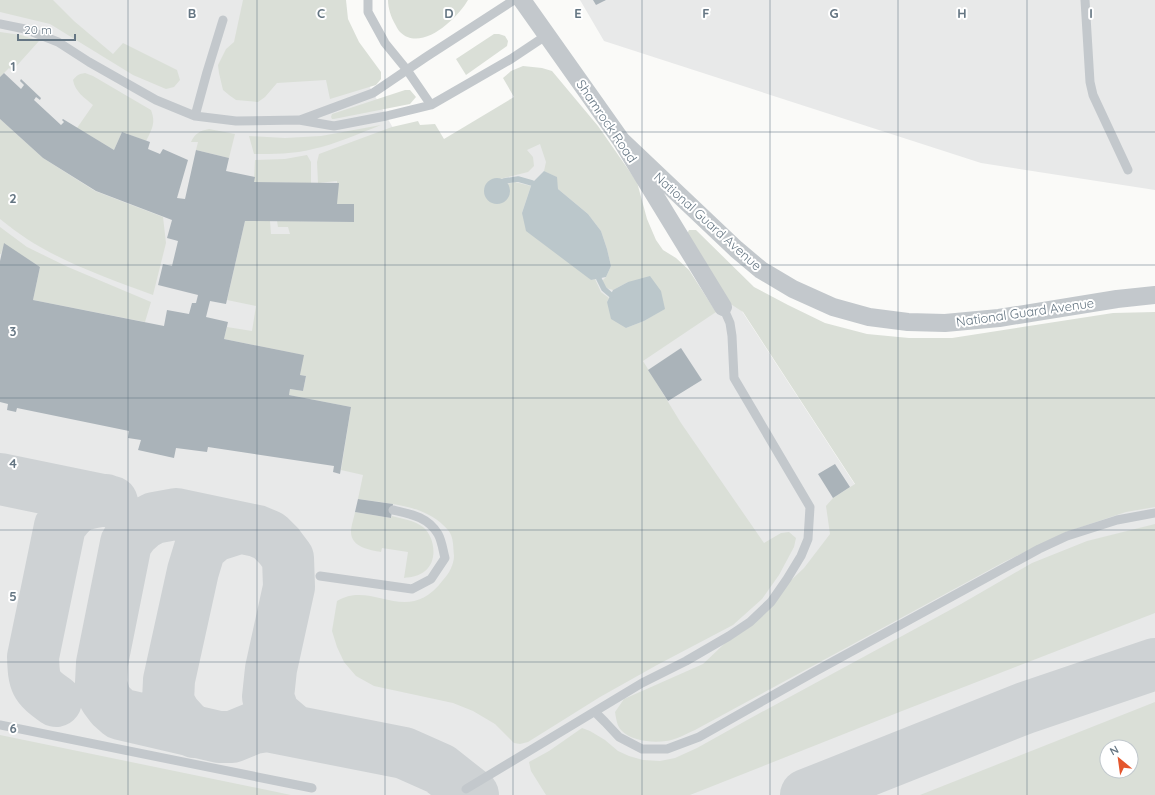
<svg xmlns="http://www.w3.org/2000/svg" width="1155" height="795" viewBox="0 0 1155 795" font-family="Quicksand,sans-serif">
	<rect width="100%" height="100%" fill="#fafaf8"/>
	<path fill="#e8e9e9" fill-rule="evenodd" d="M0,0H291L344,41L420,176L544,99L643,234L712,314L734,299L874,514L1155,435V795H0ZM1107,747H1131V771H1107Z
		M580,0H1155V190L981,163L604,41Z"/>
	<path fill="#dadfd7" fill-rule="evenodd" d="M0,0H53L74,21L113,54L123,43L177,70L180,80L174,87L166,89L133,75L50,24L0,12Z
		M243,0H346L348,19L359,42L381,72V79L376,85L330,99L326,80L277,83L265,97L258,102L236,100L229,95L223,90L219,73L218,65L226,49L234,42Z
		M388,0H468C457,19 421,53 400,32C398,30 396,26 395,24C391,17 388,8 388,0Z
		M0,32L21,35L39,41L12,71L9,68L0,77Z
		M494,34H499L505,36L508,41L507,46L466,75L456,59Z
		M523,66L542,68L552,71L598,126L637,182L647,219L656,240L663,250L676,258L689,270L716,312L643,361L681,423L764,543L781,533L789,532L796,538L794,547L779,575L762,599L733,625L657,665L600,697L528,742L520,744L514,743L495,724L473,711L453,703L374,686L356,676L344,662L337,647L332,631L337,601C373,579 407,628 443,580C449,574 454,564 454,556C453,547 454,537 448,530C426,504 389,504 358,499L363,475L341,470L351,407L289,395L290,389L303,391L306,376L300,375L303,355L224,339L227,327L252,331L256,306L227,300L245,221H270L271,234H290L288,227H278L277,221L354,222V204H337V181L318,183L317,162L319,154L392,127L418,121L420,125L435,124L444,139L514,97L503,78L511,71ZM540,144L546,162L544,171L556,177L558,189L588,214L601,231L607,249L611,266L606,277L602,281L606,288L613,290L628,282L664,309L644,321L626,328L607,302L609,298L601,292L595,279L591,280L522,213L531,186L515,182L507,184C511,191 509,197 504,202L496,178L500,179L528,172L534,166L533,157L527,150Z
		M85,73L93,76L151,110C156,123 152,129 146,141L122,132L114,150L77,128L93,105C85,98 75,92 73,80C77,75 79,74 85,73Z
		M405,90H410L416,97L410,104L334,119H332L331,117L332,114Z
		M0,119L43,158L95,191L163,217L166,243L153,295C112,280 64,263 27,239C18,233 9,226 0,219Z
		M381,125C358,134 336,144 313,149C294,154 273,154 254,154L249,136L285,138L321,136Z
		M209,129L235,134L229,158L196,150L198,142H191C195,133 200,131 209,129Z
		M307,155L311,162V183L254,182L255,160L285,159Z
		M0,227L27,247L68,267L151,302L145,322L33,300L40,267L4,244L1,254H0Z
		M689,230H696L754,287L788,305L825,323L867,334L909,338H952L1113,313L1155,312V507L1126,512L1066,532L1004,562L695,730C686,734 675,740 666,741C652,743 631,741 621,730C617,726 616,718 615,712L624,699L703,664L804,568L830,534L826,506L833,498L855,484L743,312L729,303L686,236Z
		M355,512L391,518L392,516C402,519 414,520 423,527C435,537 438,561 425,571C419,576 412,577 404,578L408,552L382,548L381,552C370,550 351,547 351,532C351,526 354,518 355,512Z
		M1155,524V613L902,711L690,795H546L531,771L529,762L549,751L582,728L590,731L605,740L618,751L629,756L643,760L660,761L675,758L697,748L749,719L961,604L1032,563L1087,541Z
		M1155,702V795H920ZM1107,747H1131V771H1107Z
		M0,735L291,795H0Z"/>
	<path fill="#bbc7cb" d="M544,171L557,177L558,189L588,214L601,231L607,249L611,266L606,277L591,280L526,231L522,213L532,183Z
		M484 191a13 13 0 1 1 26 0a13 13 0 1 1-26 0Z
		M650,276L661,291L665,309L644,321L626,328L611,319L607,302L613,290L628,282Z"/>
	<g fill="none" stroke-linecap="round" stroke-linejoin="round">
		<path stroke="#bbc7cb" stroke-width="5.5" d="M504,181L518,179L532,183
			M599,279L604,289L611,295"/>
		<path stroke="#ced2d4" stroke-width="52" d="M0,479L112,502
			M56,701C35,686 34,683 33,657L60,526C75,505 80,504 106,500
			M294,731L274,714L268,697L271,669L289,587L288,558L279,546L269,536L257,531L176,514L154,518L143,524L134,532L126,543L102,663L101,683L105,698L111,706L120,714L219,737H232L254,728L267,726L404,753L440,769L473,795
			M194,732L185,725L175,714L168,701L169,680L193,571L200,548L214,536L239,528
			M806,795L1025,708L1155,664"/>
	</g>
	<path fill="#aab3b9" d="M593,0H606L596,5Z
		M4,73L21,89L24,85L20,81L21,79L41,98L40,100L36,97L34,100L61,125L64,122L62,120L63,119L114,150L122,132L150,142L148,149L160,154L163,149L188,160L177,198L185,199L196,150L229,158L226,171L255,177L254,182L339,183L337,204H354V222L245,221L226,304L210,301L206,317L228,322L224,339L304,355L300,375L306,376L303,391L290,389L289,395L351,407L340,474L333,472L334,466L208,447L207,452L176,448L174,458L138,450L141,440L128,438L129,431L17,408L16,412L7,410L8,404L0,402V261L4,243L40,267L33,300L164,326L167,310L189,314L192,303H196L198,295L158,285L163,264L172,266L178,241L167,238L172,220L96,191L43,158L0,119V77Z
		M681,348L702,380L668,401L648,370Z
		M835,464L850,487L833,498L818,474Z
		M358,499L393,504L391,518L355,512Z"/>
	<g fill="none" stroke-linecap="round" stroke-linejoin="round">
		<path stroke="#c3c8cc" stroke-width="9" d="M368,0V12L385,43L407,70L431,105
			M1085,0L1090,82L1093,95L1128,170
			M0,24L25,29L58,42L89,62L156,100L195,116L236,121L299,120L334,126L386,116L431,105L511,59L547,35
			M195,116L207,72L223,20
			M300,120L373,93L426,57L514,0
			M320,576L412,589L431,579L445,558C443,551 442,541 438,534C428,517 411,514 393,510
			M595,712L605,722L619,737L642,749H667L699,737L814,672L1039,549L1067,536L1117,520L1155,513
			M0,725L312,788
			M466,789L642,683L686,661L729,636L750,622L771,602L787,579L801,556L808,539L810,507L734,378L732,336L730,323L723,307"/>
		<path stroke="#c3c8cc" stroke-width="18" d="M522,0L621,140L723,307
			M621,140L736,249L761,270L793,289L833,307L869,317L908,322L945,323L999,318L1117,299L1155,295"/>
	</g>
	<path fill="none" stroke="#657683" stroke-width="1" stroke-opacity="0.55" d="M128,0V795M257,0V795M385,0V795M513,0V795M642,0V795M770,0V795M898,0V795M1027,0V795M0,132H1155M0,265H1155M0,398H1155M0,530H1155M0,662H1155"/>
	<g text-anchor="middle" stroke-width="4" stroke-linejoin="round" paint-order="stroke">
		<g font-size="13" fill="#657683" stroke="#fff">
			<text transform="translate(607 121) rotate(56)" y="5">Shamrock Road</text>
			<text transform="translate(708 221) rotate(42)" y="5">National Guard Avenue</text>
			<text transform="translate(1025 312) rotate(-8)" y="5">National Guard Avenue</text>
		</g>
	</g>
	<g font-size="13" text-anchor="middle" font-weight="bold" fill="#657683" stroke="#fff" stroke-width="4" stroke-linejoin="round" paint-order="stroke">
		<text x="192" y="18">B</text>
		<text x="321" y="18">C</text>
		<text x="449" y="18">D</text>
		<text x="578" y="18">E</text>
		<text x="706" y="18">F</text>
		<text x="834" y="18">G</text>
		<text x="962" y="18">H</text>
		<text x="1091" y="18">I</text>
		<text x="13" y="71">1</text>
		<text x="13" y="203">2</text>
		<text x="13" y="336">3</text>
		<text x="13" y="468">4</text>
		<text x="13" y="601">5</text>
		<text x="13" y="733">6</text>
	</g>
	<g transform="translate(1119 759) rotate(331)"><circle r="19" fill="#ffffff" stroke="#c1c8cd"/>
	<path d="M0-3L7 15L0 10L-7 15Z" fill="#e4572e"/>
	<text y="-6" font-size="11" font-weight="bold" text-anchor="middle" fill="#657683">N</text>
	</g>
	<path d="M18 34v6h57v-6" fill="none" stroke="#657683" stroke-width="2"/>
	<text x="24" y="34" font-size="12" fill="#657683" stroke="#ffffff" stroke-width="3" paint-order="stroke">20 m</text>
</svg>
